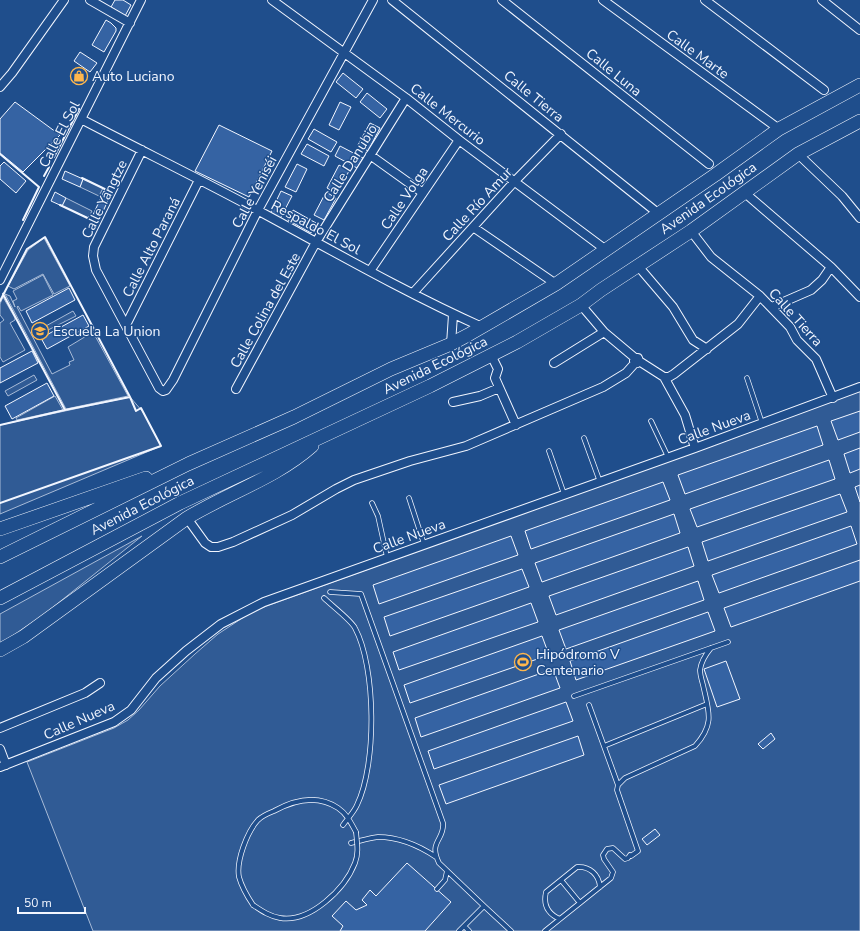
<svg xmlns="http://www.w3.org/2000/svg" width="860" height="931" viewBox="0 0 860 931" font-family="'Nunito Sans',sans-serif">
	<rect width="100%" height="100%" fill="#1f4e8c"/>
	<path fill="#305b95" stroke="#a8bbd7" d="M83,179L103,188L99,196L80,187Z
		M66,198L92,211L88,218L62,206Z
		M44,238L70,286L54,294L43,274L14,289L8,286L28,250Z
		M43,275L53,295L21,311L18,306L17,307L52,374L70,365L69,362L74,360L68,347L93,332L128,396L66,409L5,294L10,296L15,307L13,301L17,299L13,291Z
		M3,297L15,318V320L10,323L25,350L3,362L0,357V323L4,320L0,315V304Z
		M73,311L76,316L46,331L44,327Z
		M34,375L37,380L8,396L5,391Z
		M860,391V931H93L27,762L114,728L128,720L139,710L160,686L195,654L218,634L253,611Z
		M55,396L63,410L17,420L16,418Z
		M130,397L143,412L161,446L0,514V425Z
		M142,536L42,616L0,644V614Z"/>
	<path fill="#3563a3" stroke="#f2f6ff" d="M115,0H123L131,5L125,16L111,7Z
		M106,20L111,23L116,28V31L104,52L92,45Z
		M80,52L97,63L90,72L74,61Z
		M343,73L363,89L356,98L336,82Z
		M367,93L387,109L380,118L360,102Z
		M15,102L60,135L23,172L0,153V119Z
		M340,102L351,107L339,130L329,125Z
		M370,123L380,128L368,151L358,145Z
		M219,125L272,151L249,197L195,171Z
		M314,129L337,142L331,152L308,139Z
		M307,144L329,156L324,166L301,154Z
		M340,146L363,158L357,168L335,156Z
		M4,162L26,181L16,193L0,179V166Z
		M297,164L307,169L296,192L285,187Z
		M339,165L349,171L337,194L327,188Z
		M65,171L83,179L80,187L62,179Z
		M104,191L111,194L99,220L92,217Z
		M281,191L292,196L280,219L270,214Z
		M55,192L66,198L62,206L51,201Z
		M326,192L336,198L324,220L314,215Z
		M293,210L316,223L311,233L288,220Z
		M69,288L75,300L32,323L26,311Z
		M83,315L89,326L47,349L41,338Z
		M32,351L38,363L0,383V368Z
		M47,383L54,396L12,419L5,406Z
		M860,411V432L838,440L831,421Z
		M817,426L823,445L685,494L678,475Z
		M860,448V469L850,473L844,454Z
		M829,460L835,479L697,527L690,509Z
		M663,482L670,500L531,549L525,531Z
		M860,485V502L855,487Z
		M840,494L847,512L708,561L702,542Z
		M674,514L680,533L542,582L535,563Z
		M851,526L857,544L719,593L712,575Z
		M511,536L518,555L379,604L373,585Z
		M688,547L694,566L556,615L549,596Z
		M860,560V581L731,627L724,608Z
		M522,569L529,587L390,636L384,617Z
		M698,581L704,600L566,649L559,630Z
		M531,603L538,622L399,670L393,652Z
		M708,612L715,631L576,680L570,661Z
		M542,636L549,655L410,703L404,685Z
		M726,661L740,699L717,707L704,669Z
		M553,669L560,688L421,737L415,718Z
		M566,702L573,721L434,769L428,751Z
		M771,733L775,739L763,749L758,744Z
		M578,736L584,755L446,804L439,785Z
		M655,829L660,835L647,845L642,839Z
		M407,863L451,902L425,931H340L343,926L332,916L346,901L356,910L367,905L362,900L370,890L376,896Z"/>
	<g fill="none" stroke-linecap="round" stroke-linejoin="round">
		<g stroke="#f2f6ff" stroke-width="5.5">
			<path id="lane" d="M747,378L762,423
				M651,421L668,457
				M584,438L600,482
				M549,451L564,494
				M409,498L424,544
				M372,503L378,516L387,557
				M330,592L361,594L443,823C445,840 428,841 439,863L484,906L464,926
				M324,598C331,605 351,620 355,628C376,667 377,764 357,805C354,812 348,818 343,825
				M574,696L728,642
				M589,705L618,785
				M604,746L707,704
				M351,843C360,841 369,838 378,837C400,837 418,845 436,857
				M631,856L638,851L617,790L618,785L625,778L695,746C715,724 709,712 703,685C702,681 700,675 700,670C701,662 706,654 711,648
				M561,880L580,903
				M437,889L445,880L447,871
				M253,905C247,896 242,888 239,877C236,861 247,832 258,820C262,816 269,813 274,811C294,800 317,794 338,808C347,814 351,823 356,832
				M484,906L511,931
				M560,919C548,914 543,905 546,892L577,867C590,866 599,875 600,887
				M459,931L464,926L469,931
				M545,931L611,878L613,872L604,859L603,855L607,849L613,848L625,859L628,858L630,855"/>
		</g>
		<g stroke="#f2f6ff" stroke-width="10">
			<path id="street" d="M90,0L130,23
				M272,0L406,98L459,140L606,250
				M392,0L659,214
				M502,0L709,164
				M603,0L779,129
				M705,0L824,90
				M822,0L860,30
				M0,87L12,73L64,0
				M81,119C140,150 200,179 259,211C333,251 406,293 482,327
				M142,150L94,247L93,256L96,270L159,388L163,391L166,390L173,380L258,210L373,0
				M798,154L842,196L860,218
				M370,155L423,193
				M745,193L831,267L860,297
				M473,227L556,284
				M691,231L711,257L760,296L790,327L797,340L816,359L833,398
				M638,266L673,307L693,340L707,349
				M370,271L459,140
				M0,280L141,0
				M413,293L514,182L561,134
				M581,305L604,332L635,358
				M772,307L811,290L822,280L831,267
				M126,325L199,180
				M451,344L453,315
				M491,355L498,369L495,378L516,425
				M554,363L604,332
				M637,363L634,361L635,358H638L639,361L664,377H669L674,374L738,324L760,296
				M664,377L685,415L695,448
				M236,389L316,242L406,98
				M453,402L480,396L499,388
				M187,518L205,543L211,547H218L233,542L292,515L336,489L354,480L410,461L466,446L603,387L626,373L635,363
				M0,728L85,693L100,683
				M0,749L6,765
				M0,767L114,722L131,710L156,678L186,651L221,624L264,602L695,448L860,387"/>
		</g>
		<g stroke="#f2f6ff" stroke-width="14">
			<path id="primary" d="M0,529L146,478
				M0,557L188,464L294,417L391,369L451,344L468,335L556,284L715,175L779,129L860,85
				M0,598L180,503L430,386L517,342L581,305L601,290L691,231L798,154L860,121
				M0,650L23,637L187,518C228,493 276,478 312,446"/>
		</g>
		<use href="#lane" stroke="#1f4e8c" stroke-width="4"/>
		<use href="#street" stroke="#1f4e8c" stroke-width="8"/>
		<use href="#primary" stroke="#1f4e8c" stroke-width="13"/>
		<g stroke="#f2f6ff" stroke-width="5.5" stroke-linecap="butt">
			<path id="lane-bridge" d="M253,905C262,911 269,916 280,918C310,923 345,889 355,863C359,853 357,843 356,832"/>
		</g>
		<use href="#lane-bridge" stroke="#1f4e8c" stroke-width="4"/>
		<path stroke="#f2f6ff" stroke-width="2" d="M0,154L39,187L23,220
			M54,157L79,109
			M44,176L49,167
			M82,178L113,193L111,196
			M60,205L98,223L100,218
			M0,301L27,249L45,237L130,397L65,410L3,294L4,293
			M0,425L65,410
			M0,503L161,446L141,408L136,411L130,397"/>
	</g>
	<defs>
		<g id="shop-ring" transform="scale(0.9)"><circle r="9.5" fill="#1f4e8c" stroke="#ffb74d" stroke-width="1.5"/><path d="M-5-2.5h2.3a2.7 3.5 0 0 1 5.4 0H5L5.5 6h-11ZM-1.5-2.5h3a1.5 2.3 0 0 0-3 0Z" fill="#ffb74d"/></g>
		<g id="school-ring" transform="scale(0.9)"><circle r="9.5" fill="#1f4e8c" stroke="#ffb74d" stroke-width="1.5"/><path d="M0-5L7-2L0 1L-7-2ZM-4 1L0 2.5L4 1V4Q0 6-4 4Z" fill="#ffb74d"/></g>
		<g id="stadium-ring" transform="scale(0.9)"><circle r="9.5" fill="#1f4e8c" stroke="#ffb74d" stroke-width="1.5"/><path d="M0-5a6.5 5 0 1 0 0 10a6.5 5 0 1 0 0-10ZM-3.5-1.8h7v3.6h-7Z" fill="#ffb74d"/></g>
	</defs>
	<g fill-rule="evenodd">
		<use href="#shop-ring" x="79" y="76"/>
		<use href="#school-ring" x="40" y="331"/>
		<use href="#stadium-ring" x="523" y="662"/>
	</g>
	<g text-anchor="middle" stroke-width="3" stroke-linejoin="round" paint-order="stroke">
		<g font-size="14" fill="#f2f6ff" stroke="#1f4e8c">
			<text transform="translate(698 54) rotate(36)" y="5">Calle Marte</text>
			<text transform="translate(614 72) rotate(39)" y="5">Calle Luna</text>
			<text transform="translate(534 96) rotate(39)" y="5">Calle Tierra</text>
			<text transform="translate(448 114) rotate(38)" y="5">Calle Mercurio</text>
			<text transform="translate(59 134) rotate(-63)" y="5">Calle El Sol</text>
			<text transform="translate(350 163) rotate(-58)" y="5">Calle Danubio</text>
			<text transform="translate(254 192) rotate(-62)" y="5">Calle Yeniséi</text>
			<text transform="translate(404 198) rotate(-56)" y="5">Calle Volga</text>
			<text transform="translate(708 198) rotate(-35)" y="5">Avenida Ecológica</text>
			<text transform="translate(104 199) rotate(-64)" y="5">Calle Yangtze</text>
			<text transform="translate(477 204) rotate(-47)" y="5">Calle Río Amur</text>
			<text transform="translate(316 227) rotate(28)" y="5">Respaldo El Sol</text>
			<text transform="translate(151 247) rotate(-63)" y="5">Calle Alto Paraná</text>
			<text transform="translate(265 310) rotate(-61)" y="5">Calle Colina del Este</text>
			<text transform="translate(796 317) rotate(48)" y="5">Calle Tierra</text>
			<text transform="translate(435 365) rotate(-26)" y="5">Avenida Ecológica</text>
			<text transform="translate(714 427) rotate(-20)" y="5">Calle Nueva</text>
			<text transform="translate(142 505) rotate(-27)" y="5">Avenida Ecológica</text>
			<text transform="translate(409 536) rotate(-20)" y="5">Calle Nueva</text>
			<text transform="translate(79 720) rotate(-24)" y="5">Calle Nueva</text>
		</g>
		<g font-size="14" fill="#f2f6ff" stroke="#1f4e8c" text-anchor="start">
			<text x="92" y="81">Auto Luciano</text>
			<text x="53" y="336">Escuela La Union</text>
			<text x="536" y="659">Hipódromo V<tspan x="536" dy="16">Centenario</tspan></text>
		</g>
	</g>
	<path d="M18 907v6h67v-6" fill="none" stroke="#f2f6ff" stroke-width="2"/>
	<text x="24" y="907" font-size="12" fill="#f2f6ff" stroke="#1f4e8c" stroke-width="3" paint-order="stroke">50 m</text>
</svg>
